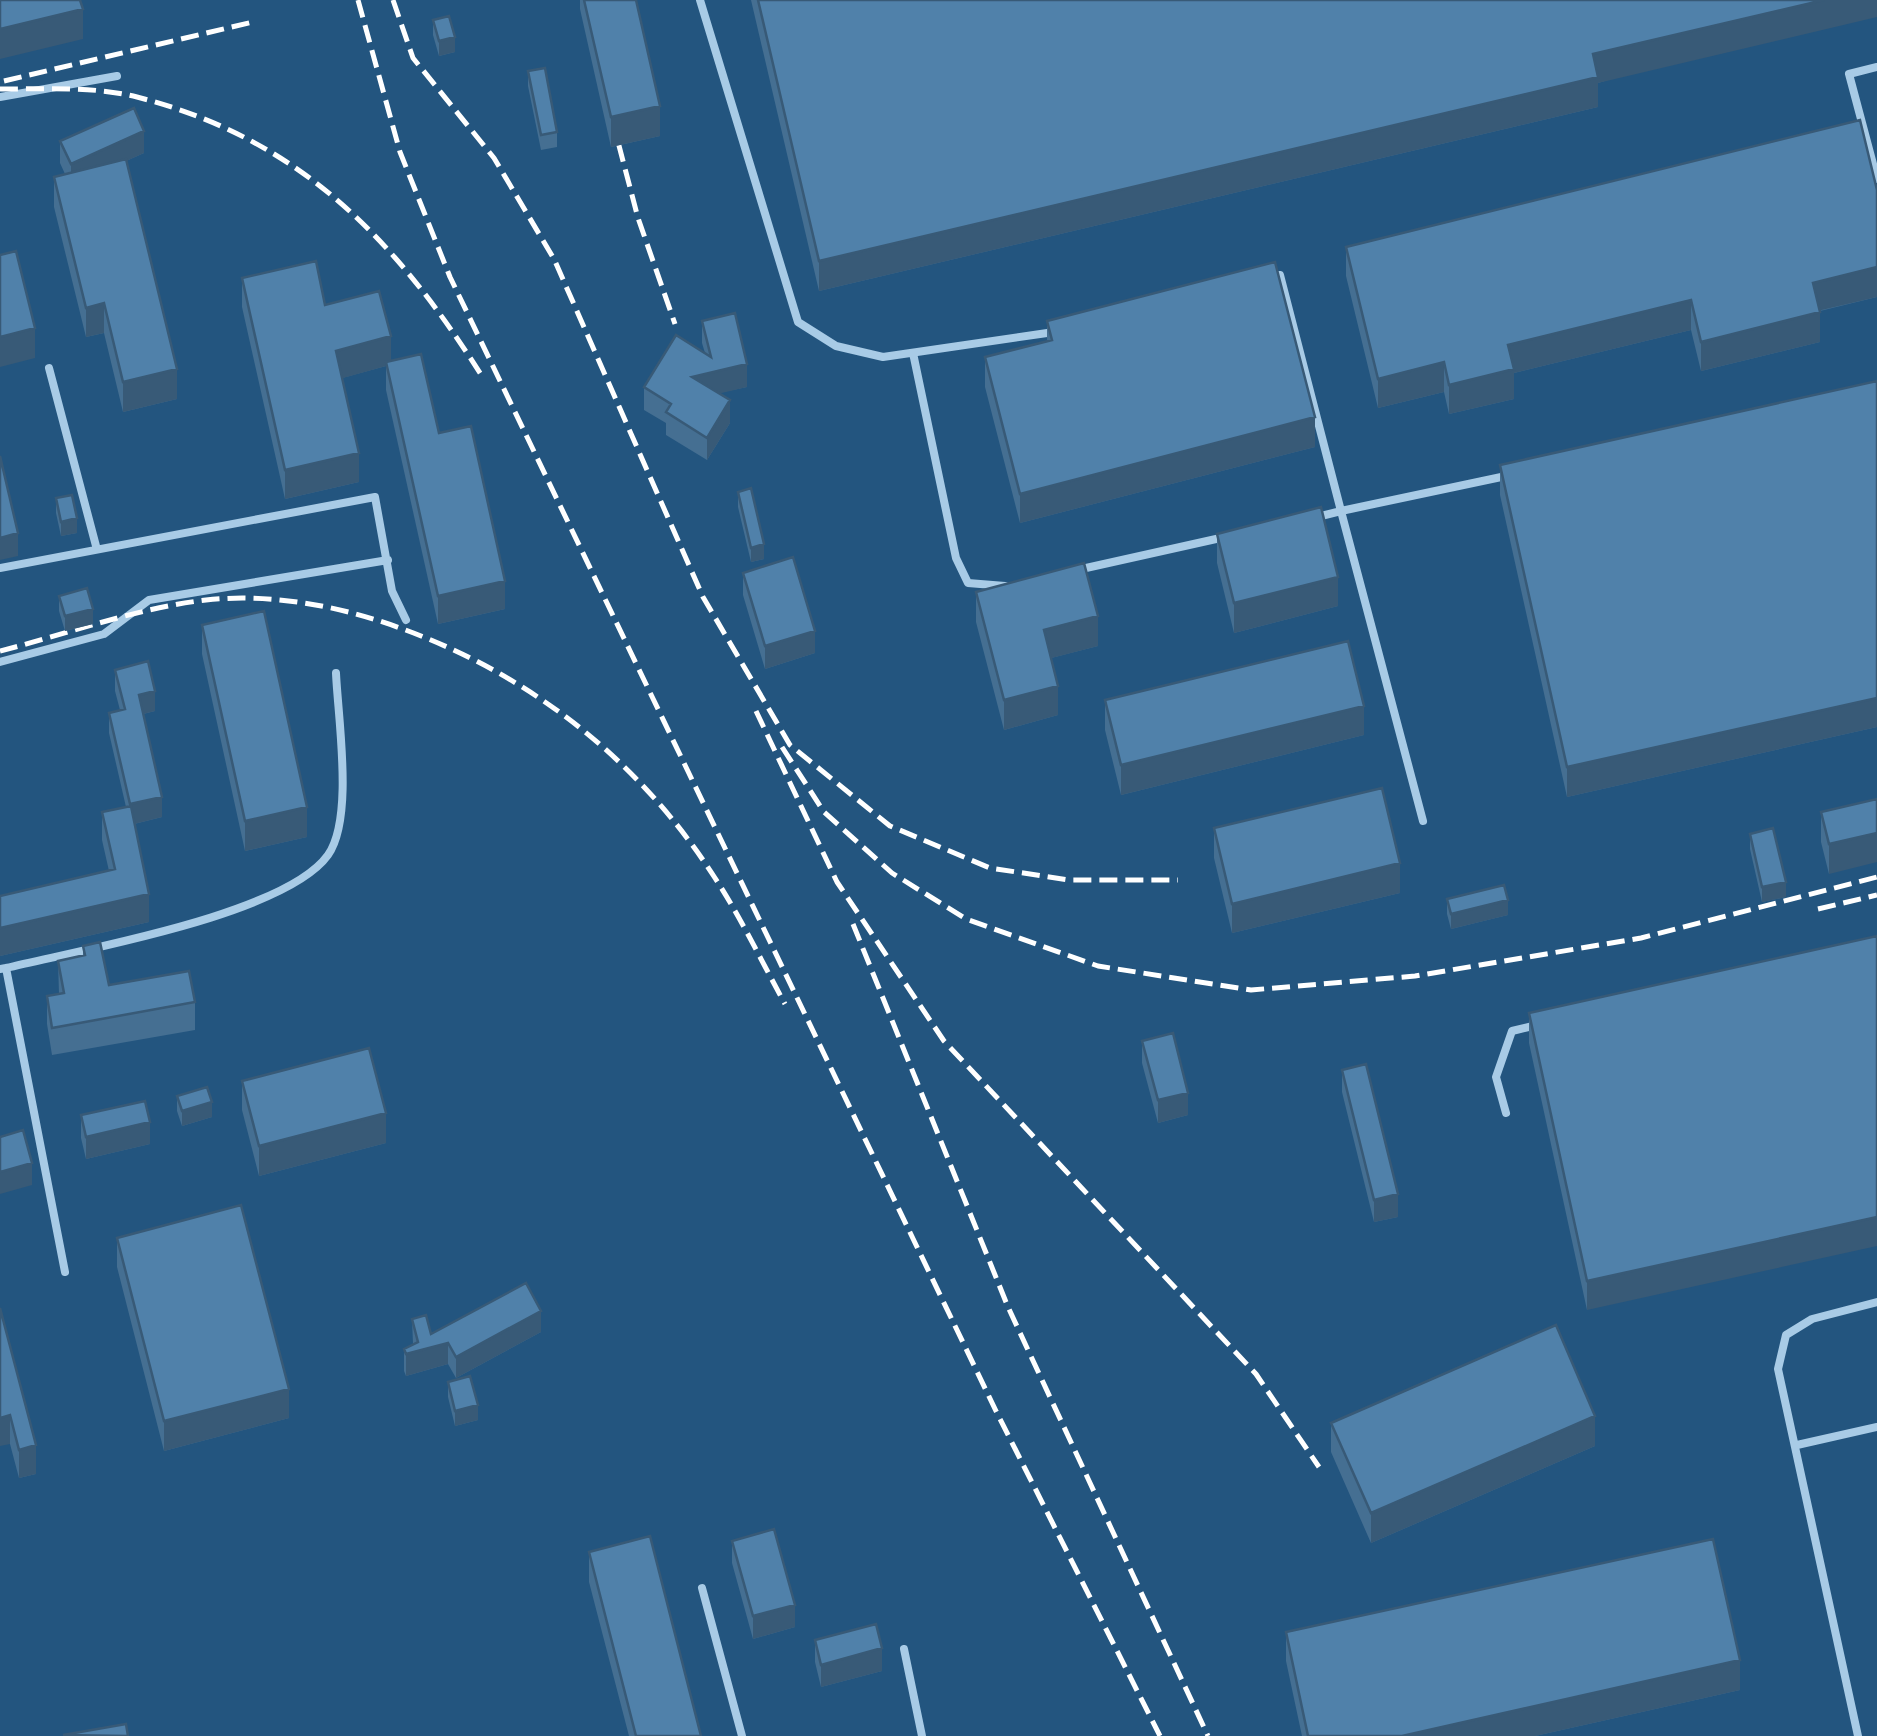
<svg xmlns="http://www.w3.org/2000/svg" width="1877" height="1736" viewBox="0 0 1877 1736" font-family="'Sofia Sans Condensed',sans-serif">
	<rect width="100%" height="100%" fill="#23557f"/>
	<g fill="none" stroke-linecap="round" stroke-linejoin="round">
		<path stroke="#a8cbe6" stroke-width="8" d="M700,0L798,322L836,346L883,357L1054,332
			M1877,67L1849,74L1877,179
			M0,97L117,76
			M1271,277L1280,275L1341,511L1506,476
			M913,353L956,558L968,583L1005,586
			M49,368L96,546
			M1317,517L1341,511L1423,821
			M0,568L375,497L392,591L406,620
			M1077,570L1225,537
			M0,662L104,634L149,600L388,560
			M6,968C79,950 285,915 328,855C354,818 338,719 336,673
			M0,969L6,968L65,1272
			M1506,1113L1496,1077L1512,1031L1537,1025
			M1797,1445L1877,1427
			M702,1588L742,1736
			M904,1649L922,1736
			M1858,1736L1778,1369L1786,1335L1812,1319L1877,1302"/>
		<path stroke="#fff" stroke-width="5" stroke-dasharray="18 8" stroke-linecap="butt" d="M358,0L400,152L450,277L996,1411L1160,1736
			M393,0L413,58L494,158L554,259L703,597L790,745L890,826L990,868L1069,880H1178
			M4,81L253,22
			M0,89C45,89 93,86 137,97C300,139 394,238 482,376
			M612,119L638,218L675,324
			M0,651C67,634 137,608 206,600C271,593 340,606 400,628C531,675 639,760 715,878C741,918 762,962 785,1004
			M756,711L837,882L944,1041L1256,1374L1319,1467
			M782,747L824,812L892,873L966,919L1098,966L1251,990L1415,976L1641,938L1877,877
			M1818,909L1877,895
			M853,924L1008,1307L1208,1736"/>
	</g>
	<path fill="#456f92" d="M580,0H636L660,136L611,147L580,9Z
		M751,0H1877L1598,83V107L819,291Z
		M433,20L455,52L439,56L433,35Z
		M528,71L557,132V147L541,150L528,86Z
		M60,141L144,153L126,161L177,399L123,412L104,333L86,337L54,207V177L65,174L60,163Z
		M1346,247L1877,297L1820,311V342L1701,371L1691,330L1514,373V399L1449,414L1444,392L1378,408L1346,276Z
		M242,278L325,305L391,360L439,433L505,609L438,624L386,390V366L342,378L359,482L285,499L242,307Z
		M702,321L747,387L718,393L730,423L707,460L666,435V423L644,410V387L705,353L702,343Z
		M1047,321L1315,447L1020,523L985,387V357L1047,341Z
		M1877,381V727L1567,797L1500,495V465Z
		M738,492L764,559L751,562L738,507Z
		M56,498L77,533L61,536L56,513Z
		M1217,534L1338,606L1234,633L1217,563Z
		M743,573L815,653L765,669L743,595Z
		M976,592L1098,646L1051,658L1058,715L1004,730L976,622Z
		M59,596L93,624L65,631L59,611Z
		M202,625L307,837L245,851L202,654Z
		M115,670L155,711L143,714L162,817L134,824L149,922L0,956V896L109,871L102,840V812L126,807L109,733V713L120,710L115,691Z
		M1105,700L1364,735L1121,795L1105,730Z
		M1877,799L1829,874L1821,842V812Z
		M1214,828L1400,893L1232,933L1214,858Z
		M1750,834L1786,897L1762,902L1750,849Z
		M1447,899L1508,915L1451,929L1447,914Z
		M1877,936L1587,1310L1529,1043V1013Z
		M83,946L109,985L195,1002V1030L52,1055L47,1024V996L59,994L58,961L83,955Z
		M1142,1041L1188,1115L1158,1123L1142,1063Z
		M1342,1070L1398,1217L1374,1222L1342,1092Z
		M242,1081L386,1143L259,1176L242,1110Z
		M177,1096L212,1117L182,1126L177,1111Z
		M81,1115L150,1144L86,1159L81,1138Z
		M117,1238L289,1418L164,1451L117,1267Z
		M0,1308L36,1474L19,1478L10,1444Z
		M412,1319L431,1334L541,1332L456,1378L448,1364L406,1376L404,1371V1349L413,1344Z
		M448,1382L478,1420L455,1426L448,1397Z
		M1331,1423L1595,1446L1371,1543L1331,1452Z
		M732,1541L795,1627L753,1639L732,1563Z
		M589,1552L701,1736H629L589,1582Z
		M1286,1632L1740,1690L1535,1736H1302L1286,1661Z
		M815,1640L882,1671L821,1687L815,1662Z"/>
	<path fill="#385a77" d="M1824,0H1877V17L1598,83V107L819,291V261L1593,54Z
		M83,9V39L0,59V29Z
		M455,37V52L439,56V41Z
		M660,106V136L611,147V117Z
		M144,131V153L71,186V164Z
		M1877,267V297L1813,312V283Z
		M1691,300V330L1514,373V399L1449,414V385L1508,345Z
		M104,303V333L86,337V308Z
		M1820,312V342L1701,371V342Z
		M35,328V358L0,367V337Z
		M391,336V365L386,362V366L336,380V351Z
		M1444,362V392L1378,408V379Z
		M747,364V387L692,400V377Z
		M177,369V399L123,412V382Z
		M730,400V423L707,460V438Z
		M1315,417V447L1020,523V494Z
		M359,453V482L285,499V470Z
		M77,518V533L61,536V522Z
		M18,533V556L0,560V538Z
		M764,544V559L751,562V548Z
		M1338,577V606L1234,633V603Z
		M505,581V609L438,624V596Z
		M93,609V624L65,631V616Z
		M1098,616V646L1044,660V630Z
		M815,631V653L765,669V646Z
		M1058,686V715L1004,730V700Z
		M155,691V711L139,715V695Z
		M1877,698V727L1567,797V767Z
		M1364,706V735L1121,795V765Z
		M162,797V817L130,825V804Z
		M307,807V837L245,851V821Z
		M1877,833V862L1829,874V844Z
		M1400,863V893L1232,933V904Z
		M1786,882V897L1762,902V887Z
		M149,894V922L0,956V928Z
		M1508,900V915L1451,929V914Z
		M1188,1093V1115L1158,1123V1100Z
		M212,1102V1117L182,1126V1111Z
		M386,1113V1143L259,1176V1146Z
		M150,1122V1144L86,1159V1137Z
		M32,1163V1185L0,1194V1172Z
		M1398,1194V1217L1374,1222V1200Z
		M1877,1217V1246L1587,1310V1281Z
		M541,1311V1332L456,1378V1357Z
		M448,1343V1364L406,1376V1354Z
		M289,1389V1418L164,1451V1421Z
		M478,1405V1420L455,1426V1411Z
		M10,1415V1444L0,1446V1418Z
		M1595,1416V1446L1371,1543V1513Z
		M36,1445V1474L19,1478V1450Z
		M795,1605V1627L753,1639V1616Z
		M882,1648V1671L821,1687V1665Z
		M1740,1660V1690L1535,1736H1402Z"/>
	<path fill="#5081aa" stroke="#385a77" stroke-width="2.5" d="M0,0H80L83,9L0,29Z
		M584,0H636L660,106L611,117Z
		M758,0H1824L1593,54L1598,77L819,261Z
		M449,16L455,37L439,41L433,20Z
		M545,68L557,132L541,135L528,71Z
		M134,108L144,131L71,164L60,141Z
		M1860,120L1877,190V267L1813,283L1820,312L1701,342L1691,300L1508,345L1514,369L1449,385L1444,362L1378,379L1346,247Z
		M126,159L177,369L123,382L104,303L86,308L54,177Z
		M16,251L35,328L0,337V255Z
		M316,261L325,305L379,291L391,336L336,351L359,453L285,470L242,278Z
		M1275,262L1315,417L1020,494L985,357L1052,340L1047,321Z
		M735,313L747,364L692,377L730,400L707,438L666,412L671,404L644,387L676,335L711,357L702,321Z
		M421,354L439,433L471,426L505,581L438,596L386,362Z
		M1877,381V698L1567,767L1500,465Z
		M0,456L18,533L0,538Z
		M751,488L764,544L751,548L738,492Z
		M72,495L77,518L61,522L56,498Z
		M1321,507L1338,577L1234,603L1217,534Z
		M793,557L815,631L765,646L743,573Z
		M1084,563L1098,616L1044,630L1058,686L1004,700L976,592Z
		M87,588L93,609L65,616L59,596Z
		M264,611L307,807L245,821L202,625Z
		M1348,641L1364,706L1121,765L1105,700Z
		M148,661L155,691L139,695L162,797L130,804L109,713L125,709L115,670Z
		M1382,788L1400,863L1232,904L1214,828Z
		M1877,799V833L1829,844L1821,812Z
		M131,806L149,894L0,928V896L115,869L102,812Z
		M1773,828L1786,882L1762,887L1750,834Z
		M1504,885L1508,900L1451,914L1447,899Z
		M1877,936V1217L1587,1281L1529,1013Z
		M100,942L109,985L189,971L195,1002L52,1028L47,996L64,993L58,961L85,955L83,946Z
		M1173,1033L1188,1093L1158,1100L1142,1041Z
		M369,1048L386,1113L259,1146L242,1081Z
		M1366,1064L1398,1194L1374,1200L1342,1070Z
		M207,1087L212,1102L182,1111L177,1096Z
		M145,1101L150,1122L86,1137L81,1115Z
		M23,1130L32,1163L0,1172V1137Z
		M241,1205L289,1389L164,1421L117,1238Z
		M526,1283L541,1311L456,1357L448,1343L406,1354L404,1349L418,1342L412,1319L426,1315L431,1334Z
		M0,1308L36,1445L19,1450L10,1415L0,1418Z
		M1556,1325L1595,1416L1371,1513L1331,1423Z
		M470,1376L478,1405L455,1411L448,1382Z
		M774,1529L795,1605L753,1616L732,1541Z
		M650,1536L701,1736H636L589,1552Z
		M1713,1539L1740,1660L1402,1736H1308L1286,1632Z
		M876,1624L882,1648L821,1665L815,1640Z
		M126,1724L128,1736L63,1735Z"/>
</svg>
